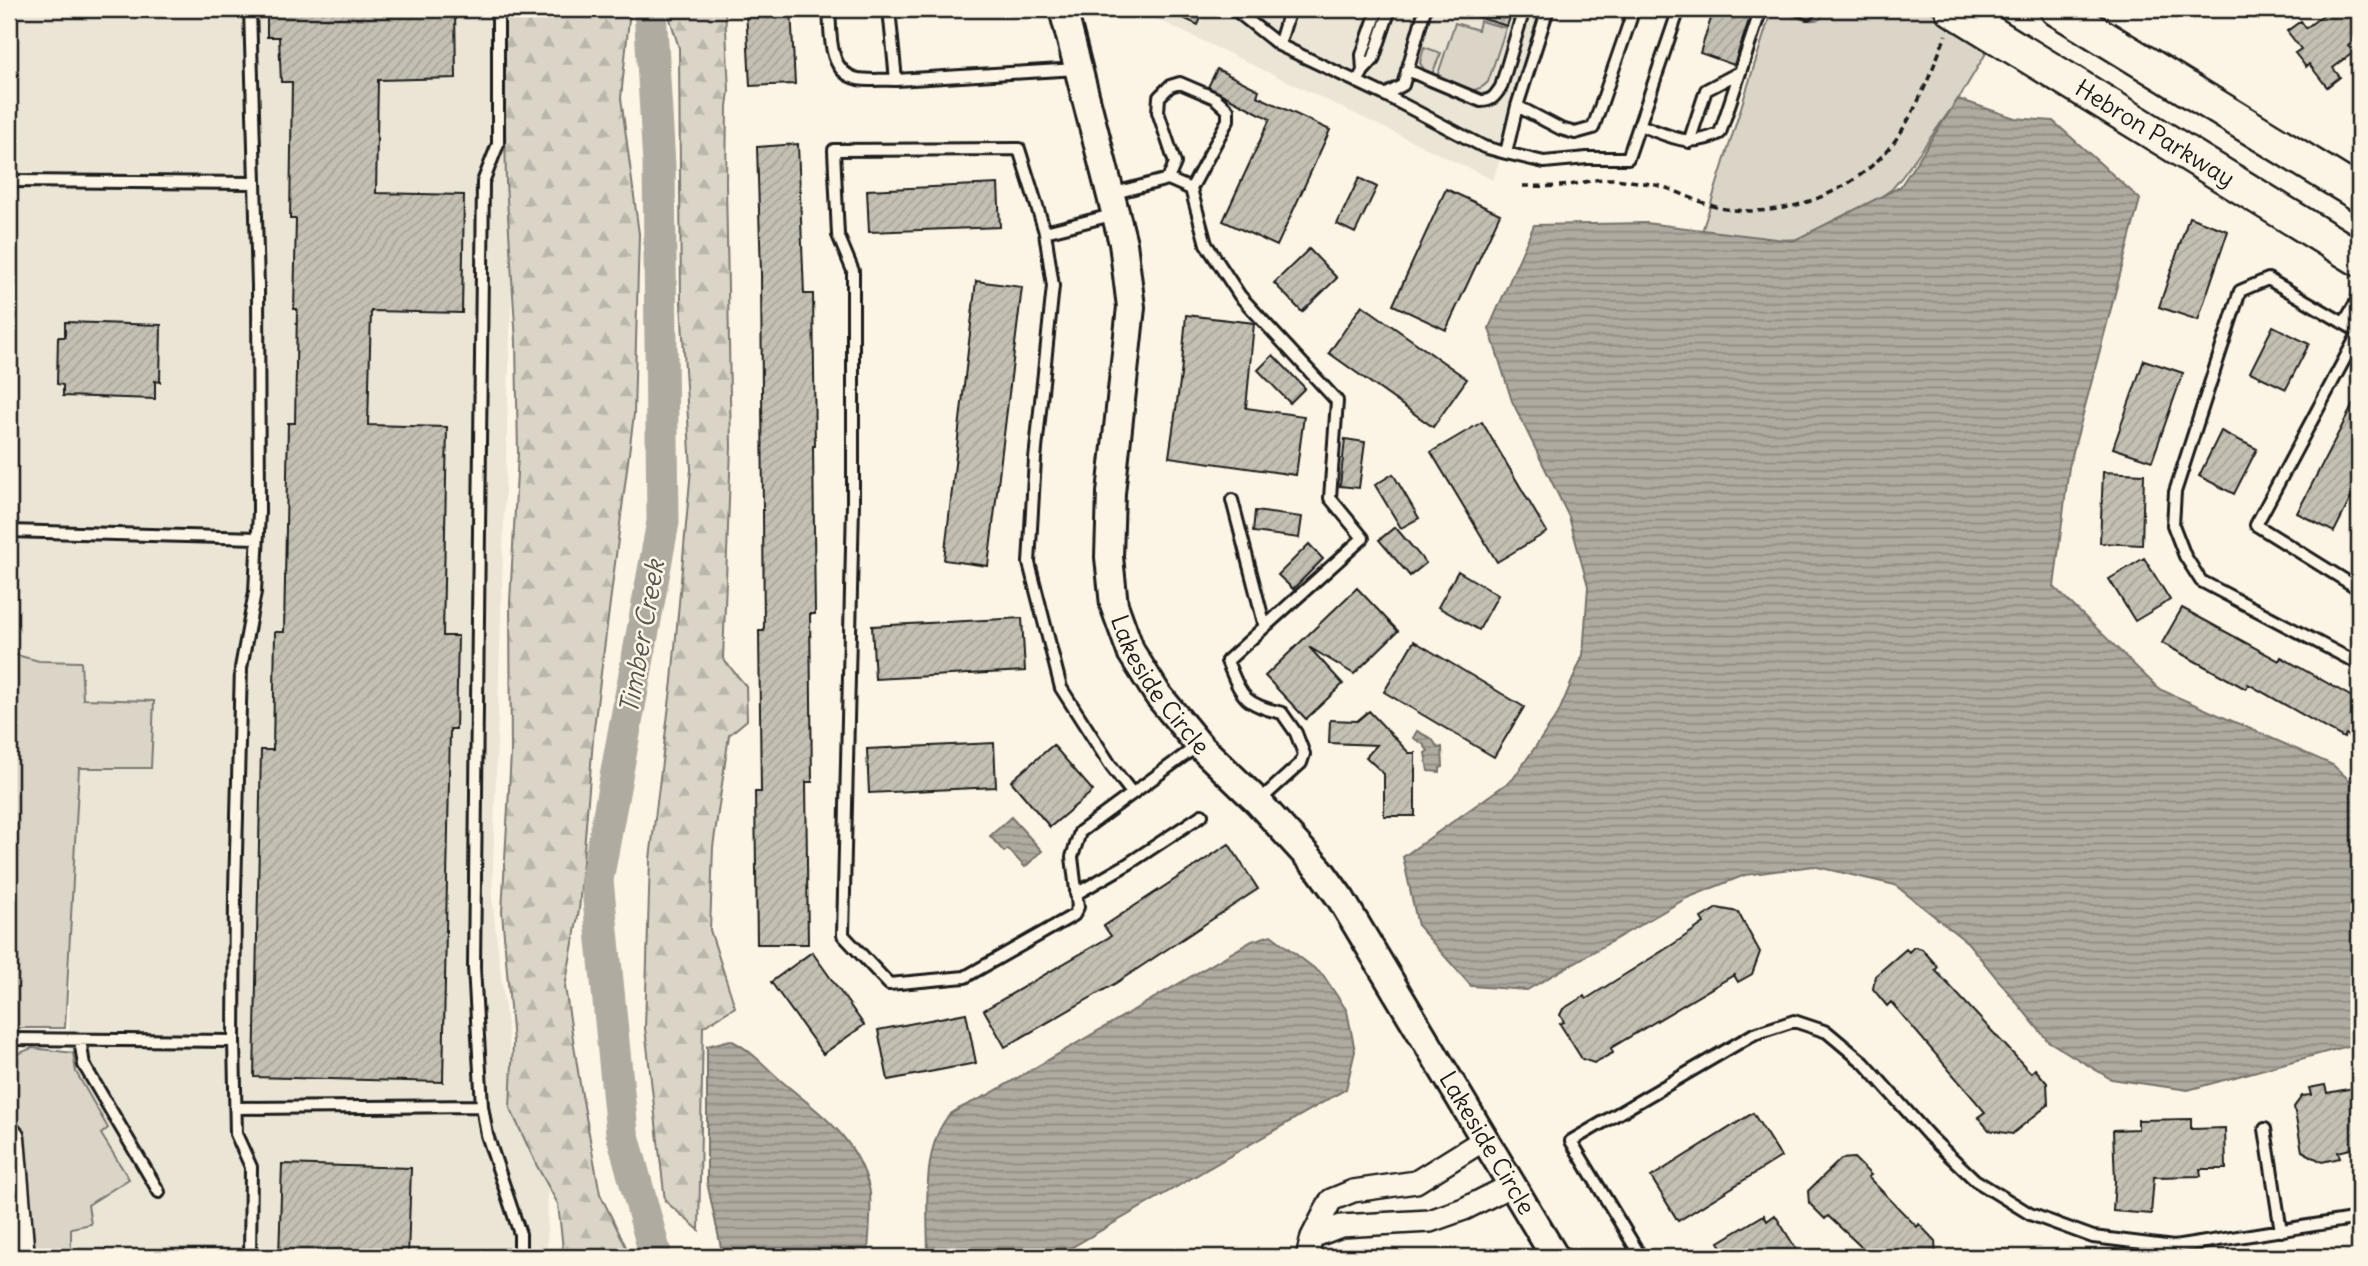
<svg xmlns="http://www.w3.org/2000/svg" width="2368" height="1266" viewBox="0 0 2368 1266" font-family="Delius,sans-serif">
	<defs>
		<pattern id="forest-firs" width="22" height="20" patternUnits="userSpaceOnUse" patternTransform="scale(1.75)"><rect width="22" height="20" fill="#dbd5c8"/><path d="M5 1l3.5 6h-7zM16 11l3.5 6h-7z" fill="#bbb6ab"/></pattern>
		<pattern id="water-rules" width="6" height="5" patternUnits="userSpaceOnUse" patternTransform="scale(1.75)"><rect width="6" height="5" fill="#b0aba1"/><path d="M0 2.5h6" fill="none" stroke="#8e8a82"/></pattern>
		<pattern id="building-hatch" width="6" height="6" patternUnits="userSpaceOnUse" patternTransform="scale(1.75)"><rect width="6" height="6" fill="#c4c0b3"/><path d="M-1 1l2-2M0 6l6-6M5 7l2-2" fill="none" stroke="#a8a499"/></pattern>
	</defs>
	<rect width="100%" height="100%" fill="#fcf5e5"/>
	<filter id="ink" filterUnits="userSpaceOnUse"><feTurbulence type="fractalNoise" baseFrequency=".0143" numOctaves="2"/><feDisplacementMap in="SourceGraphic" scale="14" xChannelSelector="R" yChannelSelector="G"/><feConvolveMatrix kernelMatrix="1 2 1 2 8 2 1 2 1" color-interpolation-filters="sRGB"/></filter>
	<g filter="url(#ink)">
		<path fill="#ebe5d6" d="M13,9H506L512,273L492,898L515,1095L548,1181L547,1257H65L75,694L9,692V304Z
			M1136,9H1548L1493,180Z"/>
		<path fill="#dbd5c8" stroke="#7c7872" stroke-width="2" d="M1772,9C1791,9 1799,25 1820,19L1827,9H1926L1989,48L1961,95L1902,177L1892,189L1863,210L1806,239L1750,241L1701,235Z
			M1480,21L1506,28L1488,82C1472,99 1454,86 1437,77L1455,23L1478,30Z
			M1424,47L1441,53L1432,74L1425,71L1420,63Z
			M9,653L39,661L81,662L83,699L154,701L151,768H79L65,1028H18L9,1021Z
			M32,1048L73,1053L76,1072L108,1128L101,1134L129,1179L88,1205L91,1224L71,1228V1257H28L25,1206L11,1080L12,1067L17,1054Z"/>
		<path fill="url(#forest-firs)" stroke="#7c7872" stroke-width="2" d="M503,9H630L621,98L639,234L634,414L594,728L579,910L565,987L580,1084L600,1194L631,1257H564L558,1204L537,1166L510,1108L513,1042L502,912L511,754L510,602L518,454L516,342L506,183Z
			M667,9H725L729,91L727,106L726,184L731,447L723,659L746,686L747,720L729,735L713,847L710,930L735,1007L703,1027L699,1230L665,1201L645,1028L650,859L672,681L691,469L681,303L679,48Z"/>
		<path fill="url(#water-rules)" stroke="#75726c" stroke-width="2" d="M1958,99L2015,118L2053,121L2140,199L2069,467L2054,587L2159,689L2333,765L2359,789V1043L2188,1090L2111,1079L2048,1041L1968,943L1895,885L1813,866L1745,875L1687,898L1527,990L1471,986L1418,926L1403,857L1513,779L1558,714L1583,655L1588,586L1569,517L1512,401L1489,328L1534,225L1646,223L1793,241L1900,187Z
			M1417,731L1432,739L1438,748L1442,747L1443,767L1440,768V772L1428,771L1425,753L1428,751L1423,744L1413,738Z
			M1011,817L1042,851L1025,867L1008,849L1004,852L990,836Z
			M1271,935L1323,975L1347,1011L1355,1051L1346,1089L1055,1257H928C928,1217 921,1153 946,1119C951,1110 978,1100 988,1095L1252,941Z
			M730,1040C751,1049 767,1069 785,1084C821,1114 856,1137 869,1187C873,1202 868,1239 868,1257H723L707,1182V1046Z"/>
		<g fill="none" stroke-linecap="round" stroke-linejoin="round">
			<path stroke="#b0aba1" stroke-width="33" d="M650,9L659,165L663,522L597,880L622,1132L656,1257"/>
		</g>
		<path fill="url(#building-hatch)" stroke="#1c1c1c" stroke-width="2" d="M267,9H455L456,78L378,80L376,193L464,195L462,313L371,311L368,425L447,427L443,636H458L456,729H450L443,1082L254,1077L261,750H273L275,632H284L288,423H295L297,309H294L296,219H290L292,82H281L279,37H267Z
			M746,9H791L795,84L750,86Z
			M1164,9H1205L1198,25Z
			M1462,9H1513L1507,26L1461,12Z
			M1714,9H1723L1750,17L1734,65L1700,53Z
			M2331,9H2338L2342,15L2350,9H2359V37L2348,46L2354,52L2333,68L2340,77L2327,87L2309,64L2306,67L2295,53L2301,49L2287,31L2301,21L2306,28Z
			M1217,69L1259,90L1257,96L1330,130L1277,246L1223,221L1270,119L1208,87Z
			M798,144L804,294H813L815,446H813L815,614H810L812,782H806L808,944H757L755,792H761L759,631H764L761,272L757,147Z
			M1359,178L1377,187L1355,233L1337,224Z
			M998,184L1000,227L869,232L867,190Z
			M1446,189L1500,214L1446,330L1393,305Z
			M2189,217L2228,231L2198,320L2159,307Z
			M1309,249L1337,278L1302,312L1274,283Z
			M976,281L1022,287L988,566L944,560Z
			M1362,305L1467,379L1433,427L1329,353Z
			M1186,315L1254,323L1246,408L1304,416L1296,475L1169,457L1181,375Z
			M65,322L161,325L160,382L155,381V399L63,396V385L57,384L58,337H65Z
			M2273,326L2309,344L2286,389L2250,372Z
			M1273,355L1305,388L1290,403L1258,370Z
			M2144,360L2183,373L2152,461L2113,448Z
			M2359,393V482L2334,532L2297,513Z
			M1482,422L1547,532L1497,562L1431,452Z
			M2221,431L2257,449L2234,494L2199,476Z
			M1345,439L1365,442L1359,488L1340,486Z
			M2103,472L2144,474L2142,545L2100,543Z
			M1393,474L1419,518L1401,528L1375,485Z
			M1255,511L1302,517L1299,538L1253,532Z
			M1395,527L1426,563L1410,576L1379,540Z
			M1309,544L1323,559L1293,589L1278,575Z
			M2144,558L2170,600L2135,621L2109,579Z
			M1458,571L1498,595L1479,630L1438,607Z
			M1357,588L1398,631L1354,674L1309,647L1343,684L1306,719L1265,676Z
			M2182,608L2279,661L2281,657L2359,701V747L2346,734L2344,738L2248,684L2246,689L2162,643Z
			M1022,618L1025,671L875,679L872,626Z
			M1414,641L1524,707L1494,757L1384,692Z
			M1369,711L1409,753H1415V816H1384V774L1366,757L1377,745L1329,743L1330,720L1357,721Z
			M994,743L996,787L869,793L867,749Z
			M1053,745L1093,791L1050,827L1011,781Z
			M1229,844L1258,889L1116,983L1005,1047L984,1010L1111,936L1104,926Z
			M1717,908L1738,912L1745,925L1760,952L1752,974L1738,982L1734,975L1611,1048L1613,1053L1594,1063L1582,1059L1560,1024L1564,1022L1560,1015L1563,1009L1584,996L1586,999L1675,943L1704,923L1701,918Z
			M1914,947L1922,949L1938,967L1935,970L2031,1073L2035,1069L2047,1083L2048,1105L2012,1134L1989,1130L1978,1117L1985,1112L1891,1002L1887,1006L1873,989L1875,976L1906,949L1909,952Z
			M812,952L864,1025L823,1054L771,982Z
			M966,1013L976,1063L888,1080L878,1030Z
			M2325,1085L2327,1093L2359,1087V1147L2338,1152L2340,1158L2322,1162L2302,1151L2294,1107L2302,1096L2311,1095L2309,1088Z
			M1753,1113L1781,1157L1678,1221L1651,1177Z
			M2191,1119V1129L2225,1128L2226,1169H2200L2201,1176L2154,1177L2151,1214L2113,1211L2115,1181L2113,1130L2138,1129V1120Z
			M1854,1158L1871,1175L1868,1177L1917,1227L1919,1224L1935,1241L1936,1257H1872L1828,1216L1825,1219L1809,1203L1808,1191L1841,1159Z
			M282,1164L411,1168L408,1257H279Z
			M1764,1215L1767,1221L1775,1215L1801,1257H1728L1719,1242Z"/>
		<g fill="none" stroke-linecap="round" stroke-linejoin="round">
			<g stroke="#1c1c1c" stroke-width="16">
				<path id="service" d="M250,9L258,286L259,512L255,592L241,668L235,890L234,1041L236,1134L251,1167L250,1257
					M498,9V144L483,182L474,967L482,1106L487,1135L520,1234V1257
					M829,9C831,33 827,72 858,79C870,81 884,79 896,80
					M889,9L896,80L1077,69
					M1234,9L1279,45
					M1290,9L1279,45L1385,95L1403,85L1425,9
					M1800,9L1808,13L1811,9
					M1407,70L1481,101C1492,101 1495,96 1501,87L1524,9
					M1363,71L1362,55L1378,9
					M1357,82L1363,71L1373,60L1390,9
					M1385,95L1484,147L1506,153L1517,106L1548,9
					M1517,106L1561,129L1575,133L1593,128L1634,9
					M1639,125C1671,136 1688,149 1720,133L1761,9
					M1689,142L1706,90L1740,72
					M1506,153L1544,162L1587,158H1628L1679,9
					M1168,179L1175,163L1158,112L1159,97L1170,86L1180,83L1215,98L1228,110V120L1191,189L1206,244L1240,296L1337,401L1330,498L1363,538L1227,661C1242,696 1242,704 1282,713L1296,733L1304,754L1301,763L1258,802
					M9,181L255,183
					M1111,194L1168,179L1191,189
					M1045,232L1116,214
					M2344,323L2359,297
					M2359,332L2268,279L2240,291L2175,492L2173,525L2185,556L2201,581L2359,664
					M2359,332L2256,525L2359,589
					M1232,500L1265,627
					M9,531L257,538
					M1132,793L1111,766L1061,688L1029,563L1035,459L1053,286L1045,232L1019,149L834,150L838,235L853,271V504L843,935L889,984L965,977L1074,915L1078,907L1072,857L1080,832L1197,746
					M1076,894L1128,864L1202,815
					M9,1039L234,1041
					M80,1040L84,1065L159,1192
					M236,1108L482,1106
					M2265,1129L2281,1231
					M1641,1257L1571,1141L1754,1034L1794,1021L1827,1032L1864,1063L1929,1136L1975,1180L2030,1214L2093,1237L2174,1247L2359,1218"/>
			</g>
			<g stroke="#1c1c1c" stroke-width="26">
				<path id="minor" d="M1312,1237L1341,1226L1430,1221L1464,1209L1512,1185
					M1307,1257L1312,1237L1331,1200L1353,1191L1416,1182L1485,1139"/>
			</g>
			<g stroke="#1c1c1c" stroke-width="32">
				<g id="tertiary">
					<path id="s1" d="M1063,9L1123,243L1131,307L1111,493L1109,557L1114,605L1131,652L1158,695L1199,745L1258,802L1320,870L1341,899L1555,1257"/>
				</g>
			</g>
			<g stroke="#1c1c1c" stroke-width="35">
				<path id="secondary" d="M9,1138L19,1257"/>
			</g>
			<g stroke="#1c1c1c" stroke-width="38">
				<g id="primary">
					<path id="s2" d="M1952,9L2359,259"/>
					<path d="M2057,9L2359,194"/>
				</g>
			</g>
			<path stroke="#1c1c1c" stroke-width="3.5" stroke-dasharray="7 5" stroke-linecap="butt" d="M1523,186C1535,186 1548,187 1560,186C1585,184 1596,176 1623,180C1635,182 1649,183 1660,186C1681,192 1699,203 1720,208C1787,221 1864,190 1901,132C1920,102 1933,68 1946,35"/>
			<use href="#service" stroke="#fcf5e5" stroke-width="10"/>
			<use href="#minor" stroke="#fcf5e5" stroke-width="21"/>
			<use href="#tertiary" stroke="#fcf5e5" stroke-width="26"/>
			<use href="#secondary" stroke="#fcf5e5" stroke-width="30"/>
			<use href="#primary" stroke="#fcf5e5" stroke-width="33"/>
		</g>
	</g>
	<g text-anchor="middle" stroke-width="5" stroke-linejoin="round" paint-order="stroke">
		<g font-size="24" fill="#1c1c1c" stroke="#fcf5e5">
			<text dy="8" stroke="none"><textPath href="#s2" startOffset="238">Hebron Parkway</textPath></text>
			<text dy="8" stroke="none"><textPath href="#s1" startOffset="698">Lakeside Circle</textPath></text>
			<text dy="8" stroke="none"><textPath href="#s1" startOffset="1265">Lakeside Circle</textPath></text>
		</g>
		<g font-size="26" font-style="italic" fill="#575551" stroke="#fcf5e5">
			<text transform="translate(642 637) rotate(-80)" y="9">Timber Creek</text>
		</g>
	</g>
	<rect width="2368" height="1266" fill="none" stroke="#fcf5e5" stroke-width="35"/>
	<rect x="18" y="18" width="2333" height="1231" fill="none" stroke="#1c1c1c" stroke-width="2.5" filter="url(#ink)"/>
</svg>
